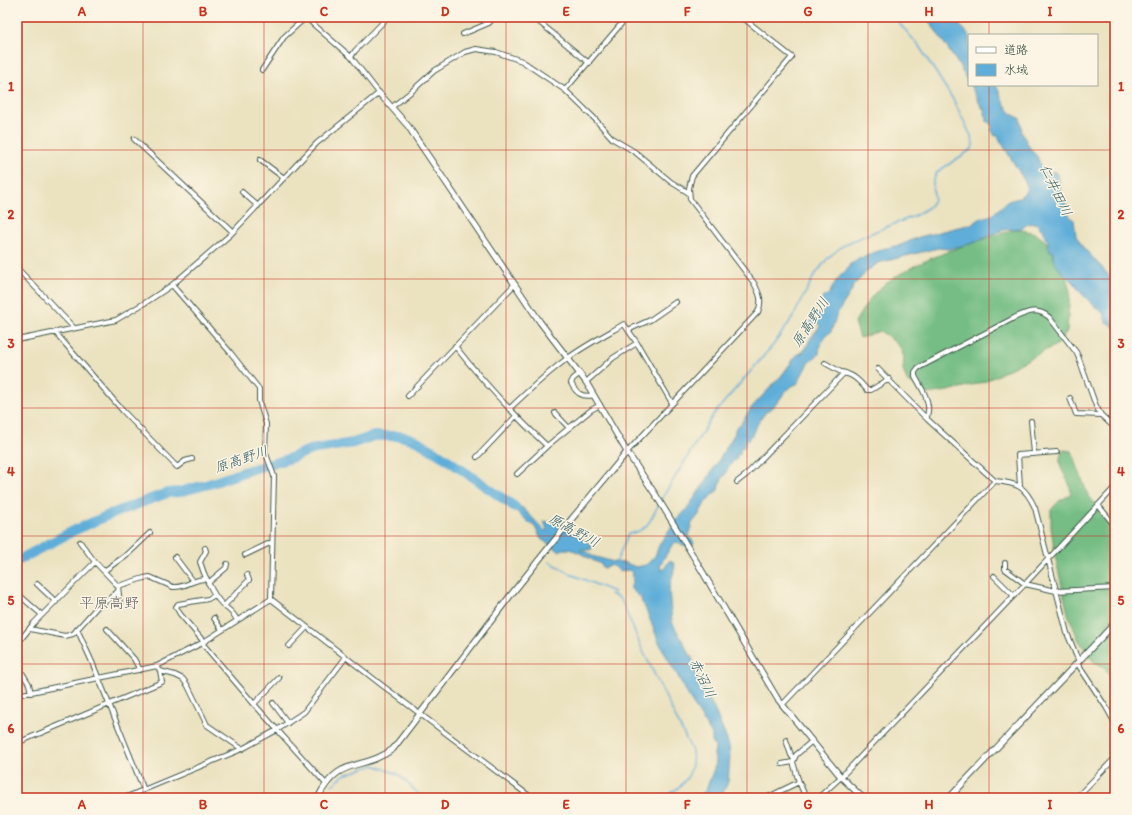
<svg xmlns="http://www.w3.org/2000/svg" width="1132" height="815" viewBox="0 0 1132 815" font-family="Itim,'Klee One',sans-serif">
	<rect width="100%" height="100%" fill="#fcf5e5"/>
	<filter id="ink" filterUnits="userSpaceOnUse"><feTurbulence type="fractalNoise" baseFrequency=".025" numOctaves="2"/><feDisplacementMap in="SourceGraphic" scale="8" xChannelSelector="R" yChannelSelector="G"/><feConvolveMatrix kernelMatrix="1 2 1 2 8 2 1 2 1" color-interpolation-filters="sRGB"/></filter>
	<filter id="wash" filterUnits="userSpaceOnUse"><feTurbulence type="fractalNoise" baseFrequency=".012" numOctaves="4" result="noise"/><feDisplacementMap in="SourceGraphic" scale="16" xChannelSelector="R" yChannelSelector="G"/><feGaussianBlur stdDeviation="0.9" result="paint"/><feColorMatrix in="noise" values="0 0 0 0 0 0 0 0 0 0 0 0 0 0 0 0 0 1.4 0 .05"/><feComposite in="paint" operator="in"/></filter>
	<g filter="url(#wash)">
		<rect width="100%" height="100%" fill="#ebe2c0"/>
		<path fill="#74bd84" stroke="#4a7d5c" d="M1017,229L1035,233L1049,244L1061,261L1070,291L1067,331L1058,344L984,382L948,391L927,394L907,381L903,370L904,357L900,347L889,337L880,331L860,338L855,322C861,312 871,295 880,288C915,259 974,242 1017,229Z
			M1063,450L1072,451L1087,493L1115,533V689L1105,668L1093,661L1079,641L1068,614L1056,560L1051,528V510L1059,501L1070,495C1074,478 1052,470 1063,450Z"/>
		<path fill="#5faed9" stroke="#3f7686" d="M922,17H953C958,24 964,29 969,35V84L960,67L932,25L926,19Z
			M970,85H996C1002,97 1006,114 1020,118L1022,133L1031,150L1037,156L1044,175L1048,177L1053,171L1058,174L1062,196L1067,206L1069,215L1074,220L1076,236L1083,247L1115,282V329L1111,324L1106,322C1105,319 1105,315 1103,313C1093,304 1079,294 1074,282C1066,278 1051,262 1053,252L1049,250L1050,248L1048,247V241L1045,238L1044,232L1036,223L1027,224L1023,228L1003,230L973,243L949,249L938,248L878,263L866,272L859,280L853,285L852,290L837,314L831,332C824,335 819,346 819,354L808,363L797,384L791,386L785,392L777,403L765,413L758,423L752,435L749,437V440L746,441L744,447L740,448V454L737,455L736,459L733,461L719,484L718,490L705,503L698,516L692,523L689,536L694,543L691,548L676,542L672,545L660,565L661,570L664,569L670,560L673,562L675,566L669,590L672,622L692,658L699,681L713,706L729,745L730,757L728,782L721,798H697L706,790L716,763L714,755L715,747L712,742V735L691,701L679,678L670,663L659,642L644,605L642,603L641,598L631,589V585L633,582L632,572L629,570L619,571L615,567L609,565L604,568L602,567L601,564C591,561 576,548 565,549C563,549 561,550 559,551L541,539L535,527L521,516L512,507L498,497L516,504L524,509L544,530L546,531L547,530L544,521L548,522L552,521L587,542L591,545L592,549L589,550L585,549H581V551H586L592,556L614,562L625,563L636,567L646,565L655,556L660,543L674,523L686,510L706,481L735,433V429L742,422L752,407L782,375L796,356L804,351L811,338L820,326L818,323L811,327L809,326L814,316L822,313L825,308L823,306L822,298L829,294L836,281L844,272L847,270L850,264L853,263L858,258L864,257L882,249L901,245L919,237L967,225H971L981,218L992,215L1008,201L1019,198L1026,191L1027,185L997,135L995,136L991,129L993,128L989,121L987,122V119L985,115V111L981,106Z"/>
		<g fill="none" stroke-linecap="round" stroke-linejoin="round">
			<path stroke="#5faed9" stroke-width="1.5" d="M661,500L713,415L774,344L793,317L814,276L828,258L841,247L854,240L914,216L929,207L934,200L933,182L937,172L972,149L973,144L972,138L954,101L919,46L894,17
				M550,562L573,575L614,592V595
				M616,563L628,534C649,531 650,520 659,504
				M610,594L619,598L622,602L642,649L692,751C695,774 683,787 663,798
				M332,785L344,775L374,765L398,774L423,798
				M324,798L327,793"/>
			<path stroke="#5faed9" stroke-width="10" d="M17,561L73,531L111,514L167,493L179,492L209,484L249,470L288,459L310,450L353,443L374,436H400L409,438L419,442L445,458L515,507"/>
		</g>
	</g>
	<g filter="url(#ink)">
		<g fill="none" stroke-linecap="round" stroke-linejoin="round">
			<g stroke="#3e5649" stroke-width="6">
				<path id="minor" d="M307,17L313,24L351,57
					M479,17L487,23
					M533,17L589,63
					M463,34L489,23L494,17
					M262,70L284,37L306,17
					M565,90L627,17
					M392,107L412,91L434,71L465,52L476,49L496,52L522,61L565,90L594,118L613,139L635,152L671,182L689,193
					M134,139L233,232
					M260,160L284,178
					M242,192L258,206
					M17,268L74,328
					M628,330L650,320L676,302
					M55,332L123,411L177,467L185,461L192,459
					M17,340L116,320L148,301L172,285L231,234L317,143L379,93L351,57L355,51L388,17
					M455,346C483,382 514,415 547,446
					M825,363L841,372L846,373
					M579,374L573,379L571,383C576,393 582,398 594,395
					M586,382L613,358L637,343
					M408,396L515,284
					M1070,398L1076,414L1101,415L1115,428
					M509,409C528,391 547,373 568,358C586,345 605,335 624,324L637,343L672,403
					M555,413L569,428
					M927,418C927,414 929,410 928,406C927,394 920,386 915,376V372L918,368L1014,318C1027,312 1036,307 1049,317L1076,352L1078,356L1096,406L1101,415
					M1031,421L1034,453
					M627,452L758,312C763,300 759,293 754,283L690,199L689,188L692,176L792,57L742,17
					M477,457L516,416
					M517,474L547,446L591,410L600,405
					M995,481C1018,483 1025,486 1035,508L1067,633L1076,655L1079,661
					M737,482L746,475L843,374C852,372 862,384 867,390H871L889,379
					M1020,486L1018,455L1057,452
					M1098,505L1115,526
					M80,542L95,562L118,586
					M205,548L206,551L200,562C204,575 213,595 222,604C229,611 232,610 237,620
					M245,555L272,542
					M175,557L193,581
					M1005,563V569L1025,584L1115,487
					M104,571L129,553L150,533
					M994,576L1014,596
					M208,583L226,568L227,564
					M37,584L56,602
					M18,594L42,615
					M271,599L383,686L532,798
					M120,604L118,586L144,578L150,577L173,587C187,588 193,578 207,579
					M224,606L249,580L247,575
					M214,618L222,630
					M30,629L65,636L73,634L98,606L109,599L117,592
					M77,629L92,662L144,790
					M107,629L134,659L140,670
					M204,642L180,614L176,607L178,604L208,599L215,595
					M202,643L254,704L326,784
					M17,644L34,623L95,562
					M289,646L307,627
					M1077,663L1106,707L1115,723
					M18,666L29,684L31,693
					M160,671L175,675L183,679L188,686L207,725L242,749
					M17,695L157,666L202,643L271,599L274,476L265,451L266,424L259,401V389L230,352L172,285
					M273,703L288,723
					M254,704L279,678
					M782,705L995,481L927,419L878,369
					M786,740L791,755L793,758
					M17,743L162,682L160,671L157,666
					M782,764L793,762
					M124,798L242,749L277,730L304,712L346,657
					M766,798L799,782
					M806,798L799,782L793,762L796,755L812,741
					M818,798L841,777L1025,584L1056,591L1115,588
					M1076,798L1115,758"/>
			</g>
			<g stroke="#3e5649" stroke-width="7">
				<path id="tertiary" d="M379,93L408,126L540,322L586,382L627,452L657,497L695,559L777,698L841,777L863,798
					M318,798C339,755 362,772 393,749L510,596L570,521L627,452
					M949,798L1115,623"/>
			</g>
			<use href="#minor" stroke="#fff" stroke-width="4"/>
			<use href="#tertiary" stroke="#fff" stroke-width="5"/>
		</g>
	</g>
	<path fill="none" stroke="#c8321e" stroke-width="1" stroke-opacity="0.55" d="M143,17V798M264,17V798M385,17V798M506,17V798M626,17V798M747,17V798M868,17V798M989,17V35M989,85V798M17,150H1115M17,279H1115M17,408H1115M17,536H1115M17,664H1115"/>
	<g text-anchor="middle" stroke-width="3" stroke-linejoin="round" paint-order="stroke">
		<g font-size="14" font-style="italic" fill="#325f66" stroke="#fcf5e5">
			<text transform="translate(1056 190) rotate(64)" y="5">仁井田川</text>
			<text transform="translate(810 322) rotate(-57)" y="5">原高野川</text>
			<text transform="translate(241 459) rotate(-19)" y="5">原高野川</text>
			<text transform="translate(574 530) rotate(28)" y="5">原高野川</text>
			<text transform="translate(703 678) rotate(65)" y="5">赤沼川</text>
		</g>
		<g font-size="15" fill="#616263" stroke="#fcf5e5">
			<text x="109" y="608">平原高野</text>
		</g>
	</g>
	<rect width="1132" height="815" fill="none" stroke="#fcf5e5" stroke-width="44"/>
	<rect x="968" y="34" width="130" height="52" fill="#fcf5e5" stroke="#a4ab9e"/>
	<rect x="976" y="47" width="20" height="6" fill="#ffffff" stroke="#a4ab9e"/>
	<text x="1004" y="54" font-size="12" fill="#1f3d34">道路</text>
	<rect x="976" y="64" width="20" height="12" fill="#5faed9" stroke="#a4ab9e"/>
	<text x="1004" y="74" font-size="12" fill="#1f3d34">水域</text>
	<rect x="22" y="22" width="1088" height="771" fill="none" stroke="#c8321e" stroke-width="1.5"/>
	<g font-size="13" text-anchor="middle" font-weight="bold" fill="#c8321e">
		<text x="82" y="16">A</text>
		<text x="203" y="16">B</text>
		<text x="324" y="16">C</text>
		<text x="445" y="16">D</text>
		<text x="566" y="16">E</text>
		<text x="687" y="16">F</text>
		<text x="808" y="16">G</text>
		<text x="929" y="16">H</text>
		<text x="1050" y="16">I</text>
		<text x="11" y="91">1</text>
		<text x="1121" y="91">1</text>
		<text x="11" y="219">2</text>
		<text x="1121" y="219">2</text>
		<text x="11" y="348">3</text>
		<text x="1121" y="348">3</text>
		<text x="11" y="476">4</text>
		<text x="1121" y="476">4</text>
		<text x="11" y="605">5</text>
		<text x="1121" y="605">5</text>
		<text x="11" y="733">6</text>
		<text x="1121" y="733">6</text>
		<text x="82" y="809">A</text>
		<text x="203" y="809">B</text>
		<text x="324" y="809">C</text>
		<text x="445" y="809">D</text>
		<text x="566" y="809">E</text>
		<text x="687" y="809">F</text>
		<text x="808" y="809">G</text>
		<text x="929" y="809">H</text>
		<text x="1050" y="809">I</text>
	</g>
</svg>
